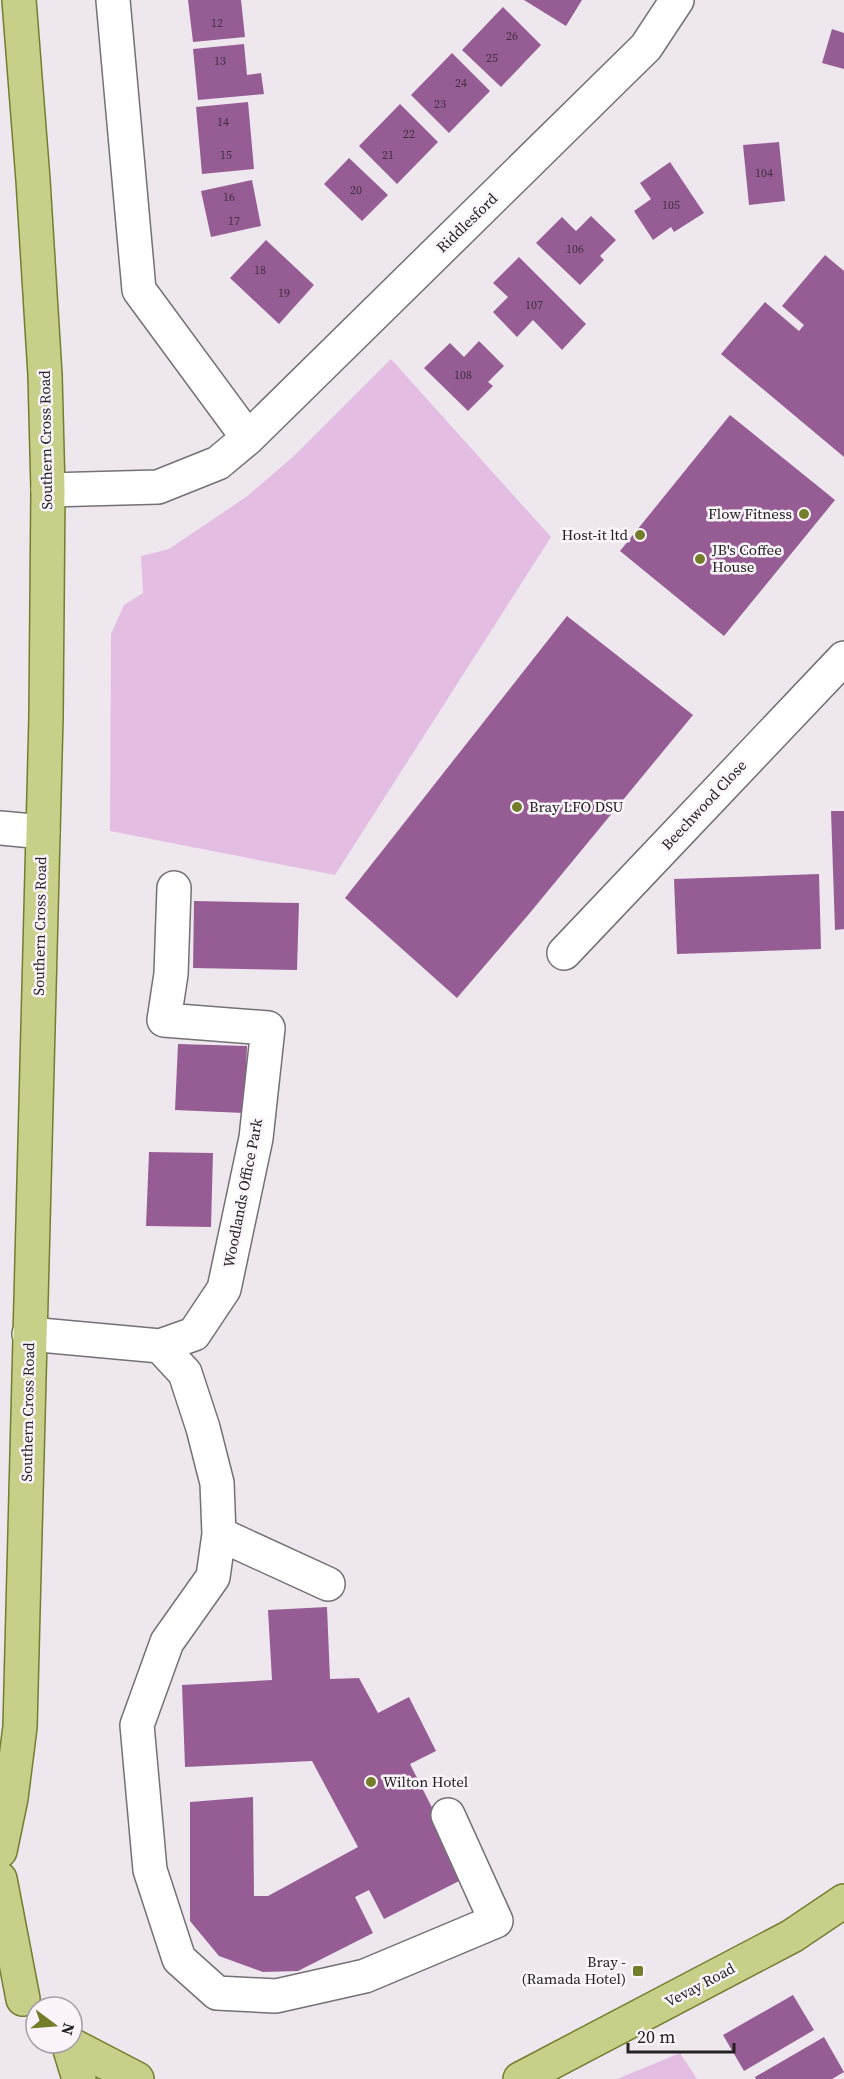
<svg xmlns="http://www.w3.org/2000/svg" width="844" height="2079" viewBox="0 0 844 2079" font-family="'Source Serif 4',serif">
	<rect width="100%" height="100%" fill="#eee8ee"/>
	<path fill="#e4bde3" d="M391,359L551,537L335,875L110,831L111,634L124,605L143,593L141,556L169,549L246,497L295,455Z
		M680,2053L697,2079H617Z"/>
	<path fill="#965d95" d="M188,0H241L245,37L193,42Z
		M524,0H582L566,26Z
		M503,7L541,45L501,87L462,50Z
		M832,29L844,33V69L822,63Z
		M244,44L247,75L261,73L264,94L198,100L193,49Z
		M452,53L490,91L449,133L411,95Z
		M248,102L254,169L202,174L196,107Z
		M400,104L438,142L397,184L359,146Z
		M779,142L785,201L749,205L743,145Z
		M349,158L388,195L362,221L324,184Z
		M670,162L704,213L674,232L671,227L653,240L634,211L651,199L640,183Z
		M252,180L261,226L211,237L201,191Z
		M591,216L616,240L600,256L604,260L580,285L536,243L562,217L576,231Z
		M266,240L314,285L279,324L230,278Z
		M825,255L844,271V457L721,354L765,302L799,331L804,325L782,306Z
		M519,257L586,324L562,350L533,320L517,337L493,312L508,297L493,283Z
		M479,341L504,366L488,382L493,386L468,411L424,368L450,343L464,357Z
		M730,415L835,500L724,636L620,551Z
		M567,616L693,715L529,914L457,998L345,898Z
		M831,811H844V929L835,930Z
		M819,874L821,949L677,954L674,879Z
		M194,901L299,903L297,970L193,968Z
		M178,1044L247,1046L244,1113L175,1110Z
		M149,1152L213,1153L211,1227L146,1226Z
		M327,1607L330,1679L359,1678L378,1713L409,1697L436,1751L410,1764L467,1877L384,1919L369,1890L355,1897L373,1933L298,1971L263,1972L219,1956L190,1921V1802L253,1797L254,1896H268L358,1847L312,1761L185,1767L182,1685L272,1680L268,1610Z
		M793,1995L814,2030L744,2071L723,2035Z
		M824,2037L844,2072L832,2079H756L755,2077Z"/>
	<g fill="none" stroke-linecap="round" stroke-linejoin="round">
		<g stroke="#757075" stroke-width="36">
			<path id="minor" d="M113,0L139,290L248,438
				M48,490L158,487L218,463L248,438L646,47L677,0
				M0,828L43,832
				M564,953L844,658
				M29,1334L160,1346L185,1373L203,1428L217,1483L219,1534L213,1577L167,1642L137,1725L150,1870L179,1959L217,1993L276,1996L365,1976L496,1921L448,1815
				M160,1346L194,1334L224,1289L256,1138L268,1028L164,1020L171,974L174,888
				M219,1534L328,1584"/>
		</g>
		<g stroke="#757d31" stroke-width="36">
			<path id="major" d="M0,1851L11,1798L20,1727L46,717L48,490L45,375L33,180L19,0
				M0,1879L23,1999
				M68,2043L137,2079
				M68,2043L79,2079
				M520,2079L792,1936L844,1901"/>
		</g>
		<use href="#minor" stroke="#fff" stroke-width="33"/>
		<use href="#major" stroke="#c7cf88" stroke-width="33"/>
	</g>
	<g fill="#747e2a" stroke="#fbf5fb" stroke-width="2">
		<circle cx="804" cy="514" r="6"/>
		<circle cx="640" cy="535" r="6"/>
		<circle cx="700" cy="559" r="6"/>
		<circle cx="517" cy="807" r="6"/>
		<circle cx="371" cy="1782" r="6"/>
		<rect x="632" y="1965" width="12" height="12" rx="3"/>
	</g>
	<g text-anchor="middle" stroke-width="5" stroke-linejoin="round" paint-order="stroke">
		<g font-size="12" fill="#403040">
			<text x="217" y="27">12</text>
			<text x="512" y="40">26</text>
			<text x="492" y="62">25</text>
			<text x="220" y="65">13</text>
			<text x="461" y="87">24</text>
			<text x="440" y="108">23</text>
			<text x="223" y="126">14</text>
			<text x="409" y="138">22</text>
			<text x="226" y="159">15</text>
			<text x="388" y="159">21</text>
			<text x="764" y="177">104</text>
			<text x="356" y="194">20</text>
			<text x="229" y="201">16</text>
			<text x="671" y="209">105</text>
			<text x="234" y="225">17</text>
			<text x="575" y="253">106</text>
			<text x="260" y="274">18</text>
			<text x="284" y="297">19</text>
			<text x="534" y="309">107</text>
			<text x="463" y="379">108</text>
		</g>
		<g font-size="15" fill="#232123" stroke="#fbf5fb">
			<text transform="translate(467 223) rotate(-44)" y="5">Riddlesford</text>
			<text transform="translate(46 440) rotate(-91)" y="5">Southern Cross Road</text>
			<text transform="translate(704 805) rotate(-47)" y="5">Beechwood Close</text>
			<text transform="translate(40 926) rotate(-89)" y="5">Southern Cross Road</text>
			<text transform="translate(243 1193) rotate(-79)" y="5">Woodlands Office Park</text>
			<text transform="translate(28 1412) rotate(-89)" y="5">Southern Cross Road</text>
			<text transform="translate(700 1985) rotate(-28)" y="5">Vevay Road</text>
		</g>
		<g font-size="15" fill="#232123" stroke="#fbf5fb" text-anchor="end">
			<text x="792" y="519">Flow Fitness</text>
			<text x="628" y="540">Host-it ltd</text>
			<text x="712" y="555" text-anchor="start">JB's Coffee<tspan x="712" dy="17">House</tspan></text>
			<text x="529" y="812" text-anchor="start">Bray LFO DSU</text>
			<text x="383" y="1787" text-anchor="start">Wilton Hotel</text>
			<text x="626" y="1967">Bray -<tspan x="626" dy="17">(Ramada Hotel)</tspan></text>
		</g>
	</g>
	<g transform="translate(54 2025) rotate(106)"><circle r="28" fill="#fbf5fb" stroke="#a5a0a5" stroke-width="1.5"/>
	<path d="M0-4.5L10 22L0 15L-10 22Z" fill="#747e2a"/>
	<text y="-9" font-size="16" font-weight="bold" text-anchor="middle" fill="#232123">N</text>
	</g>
	<path d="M628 2043v9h106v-9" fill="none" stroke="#232123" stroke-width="3"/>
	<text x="637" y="2043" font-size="18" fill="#232123" stroke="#fbf5fb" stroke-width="4.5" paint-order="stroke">20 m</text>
</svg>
